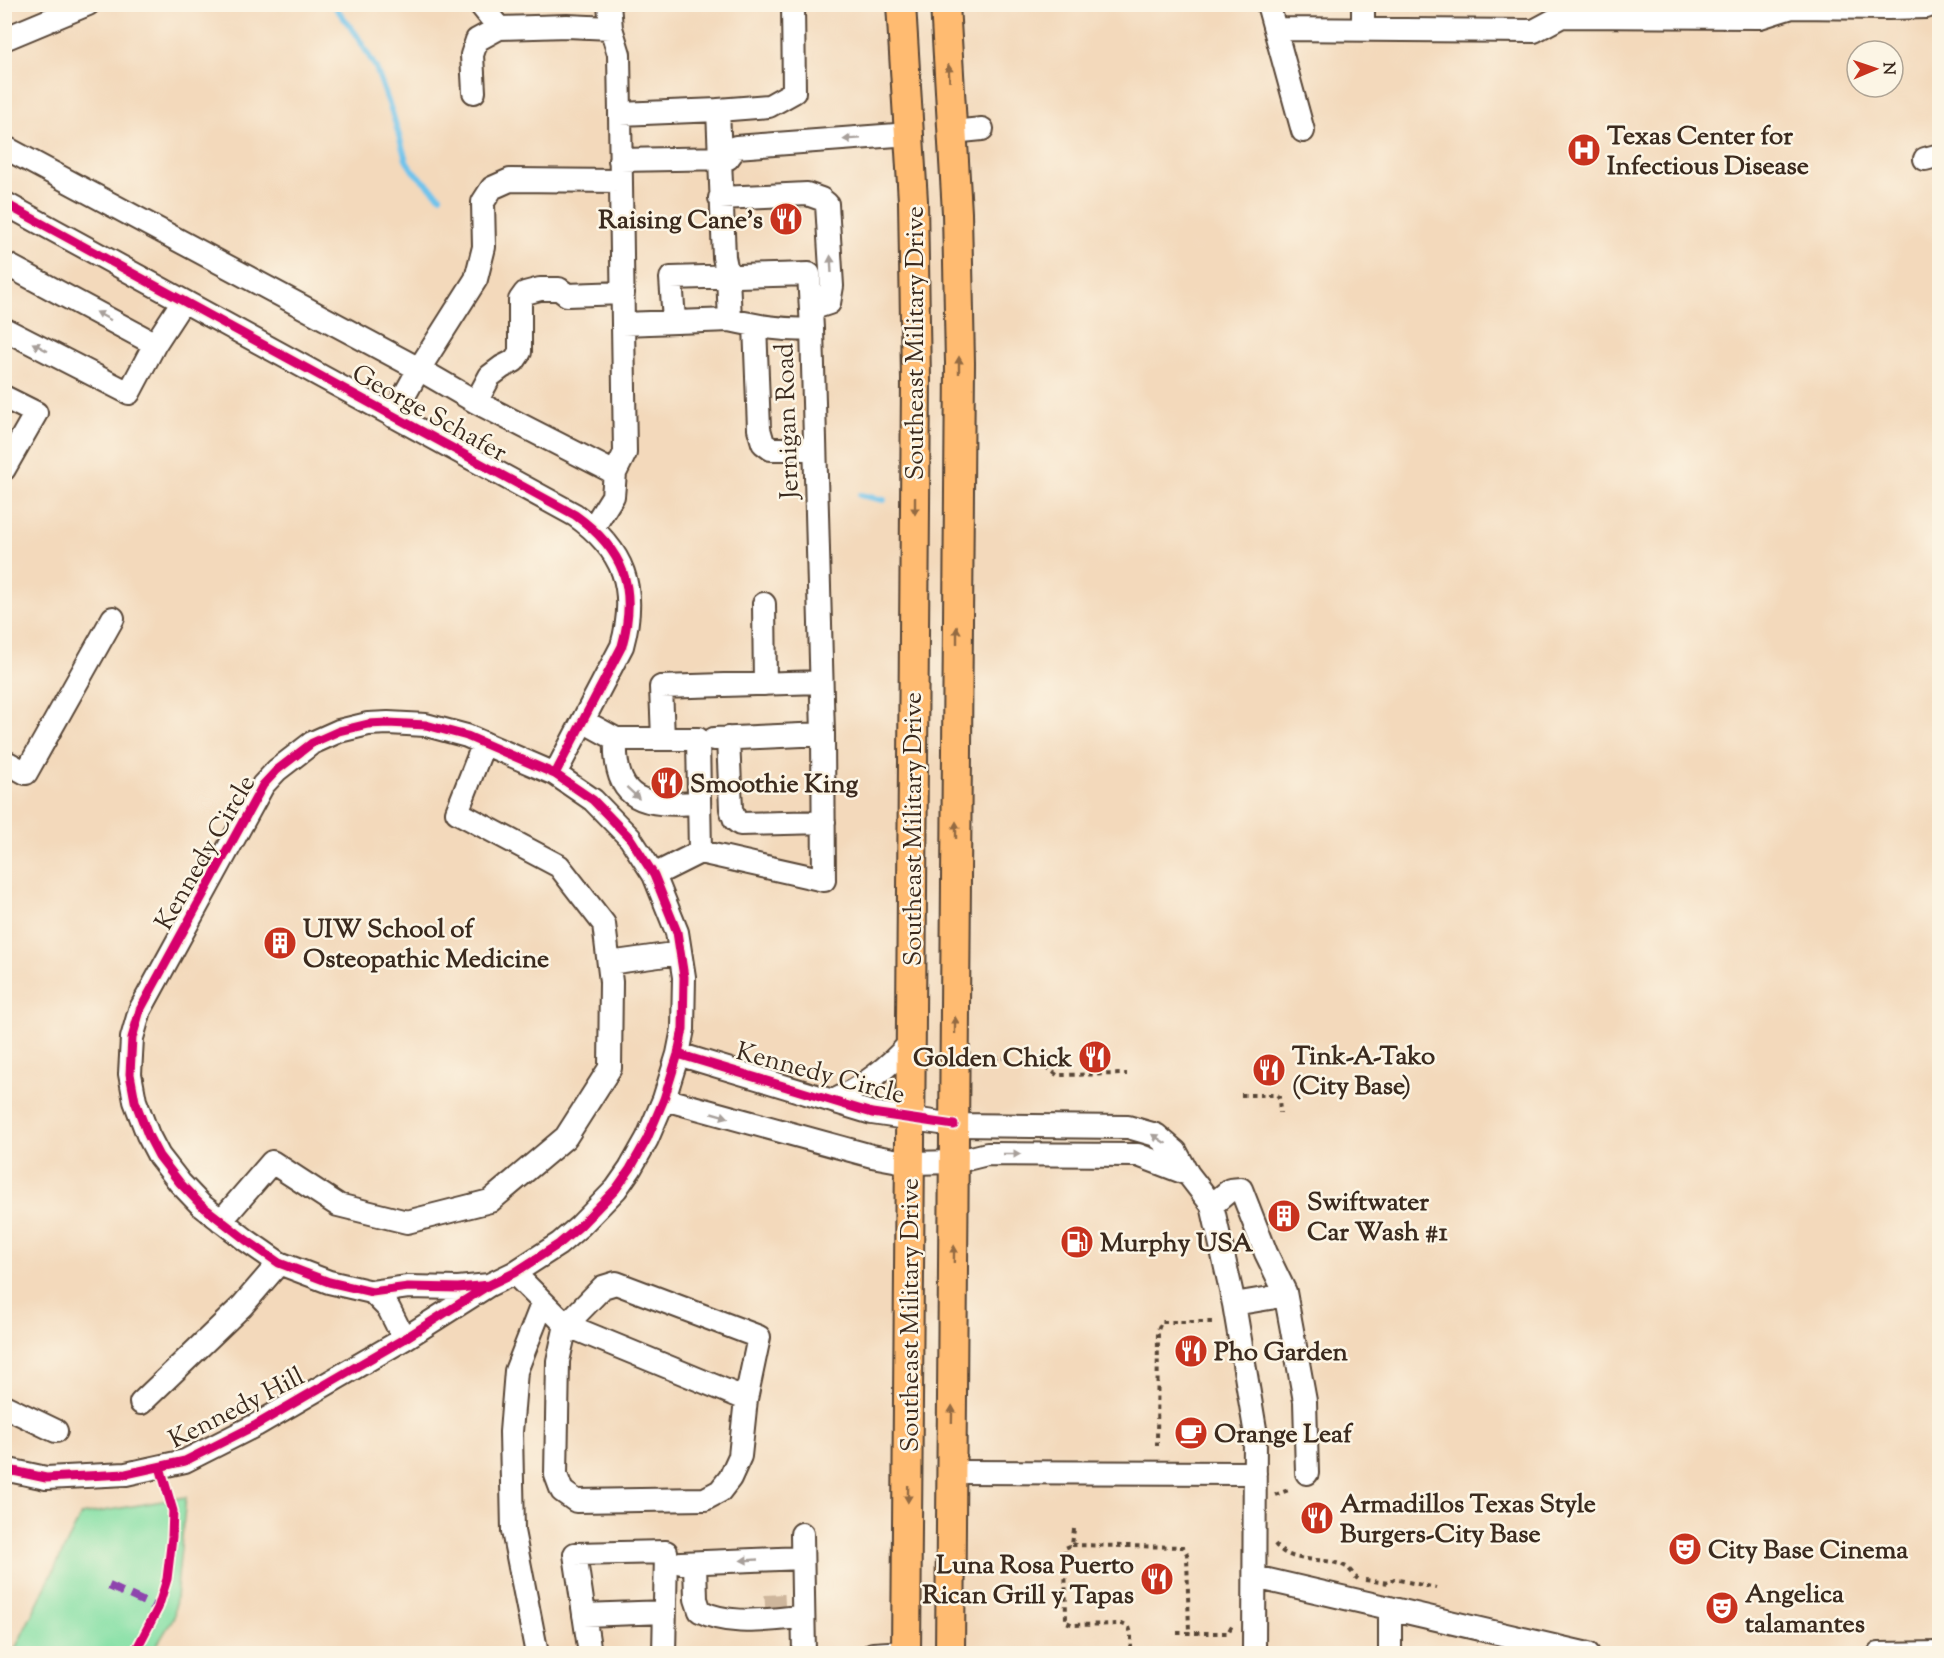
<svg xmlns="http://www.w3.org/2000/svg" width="1944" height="1658" viewBox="0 0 1944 1658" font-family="'Sorts Mill Goudy',serif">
	<rect width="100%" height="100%" fill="#fcf5e5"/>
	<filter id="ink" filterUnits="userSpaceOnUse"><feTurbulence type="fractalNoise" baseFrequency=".0167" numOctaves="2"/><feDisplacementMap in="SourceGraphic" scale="12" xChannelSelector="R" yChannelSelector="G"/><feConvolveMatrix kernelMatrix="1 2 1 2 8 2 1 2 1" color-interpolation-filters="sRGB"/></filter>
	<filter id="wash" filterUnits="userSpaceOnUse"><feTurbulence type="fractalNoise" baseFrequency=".008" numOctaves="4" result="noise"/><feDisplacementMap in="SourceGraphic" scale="24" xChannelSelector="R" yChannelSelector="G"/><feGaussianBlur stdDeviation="1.35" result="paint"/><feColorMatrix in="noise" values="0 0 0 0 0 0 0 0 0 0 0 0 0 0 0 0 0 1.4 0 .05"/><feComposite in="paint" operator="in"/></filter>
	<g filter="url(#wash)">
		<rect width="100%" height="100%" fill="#f3d9bb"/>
		<path fill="#86e0a6" stroke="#608562" stroke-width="1.5" d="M186,1497L174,1617L152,1653H13L81,1515Z"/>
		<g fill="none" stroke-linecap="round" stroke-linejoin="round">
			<path stroke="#6fc3eb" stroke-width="6" d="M333,4L356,34L376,68L393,115L406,160L413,171L440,196
				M860,495L884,500"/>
		</g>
	</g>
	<g filter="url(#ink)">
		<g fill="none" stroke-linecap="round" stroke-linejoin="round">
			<path stroke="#ceb69c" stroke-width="22" stroke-dasharray="22 11" stroke-linecap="butt" d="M765,1606L785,1605"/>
			<g stroke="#574436" stroke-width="26">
				<path id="minor" d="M480,4L499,28L567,26L611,28L619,54L620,114L718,110L724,257L728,276L730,320C757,326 784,331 812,329L823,734L824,880L700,852
					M609,4L611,28
					M1268,4L1303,131
					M1275,29L1534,31L1562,16L1760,17L1792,7L1888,8L1926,7L1935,4
					M1363,29V4
					M4,39L88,4
					M474,92L472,55L477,40L499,28
					M718,110L769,106L794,92L793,4
					M620,114L623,324L730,320
					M952,132L982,129
					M4,147L419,369L393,416
					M1925,159L1940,155
					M620,160L728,158L736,147L910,134
					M620,181L510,180L492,188L483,202L484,247L476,279L419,369L476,402L490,376L502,367L514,361L520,352V300L525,293L540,289H559L567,295L623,293
					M720,198L807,194L821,199L827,204L832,286L829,303L811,309
					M4,203L575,515C624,550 638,588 622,646L555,774
					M4,263L155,344
					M674,321L671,278L809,274L812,329
					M755,325L759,429L763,443L771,449H815
					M4,329L129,393L155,344L183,301
					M4,397L36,413L4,469
					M476,402L615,473L613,496L593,528
					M615,473L625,453L623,324
					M764,604L765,684
					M583,721L616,739H698L700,852L654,875
					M728,738L731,809L735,820L740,824L824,822
					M616,739C613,804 646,806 699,803
					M663,739L661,687L821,682
					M714,739L823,734
					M4,761L26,773L113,618
					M609,963L680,953
					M678,1054L872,1113L954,1125L1128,1127L1156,1135L1176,1152L1188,1174L1212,1205L1234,1304L1255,1429L1254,1654
					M664,1099L872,1156L910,1163L955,1162L987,1154L1138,1155L1188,1174
					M833,1101C863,1087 888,1068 910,1043
					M1212,1205L1230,1190L1241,1189L1266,1253L1285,1292
					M221,1221L272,1162L338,1205L407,1222L490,1201L566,1137L610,1068L611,982L604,924L559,866L457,812L484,743
					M514,1273L566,1325L558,1361L556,1475L562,1491L576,1501L705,1499L720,1491L730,1478L740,1456L746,1399L759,1337L616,1283L603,1287L566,1325L746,1399
					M372,1292L389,1309L404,1339
					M1234,1304L1270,1298L1285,1292L1305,1401L1307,1473
					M141,1403L242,1306L279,1263
					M4,1406L56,1431
					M4,1469L46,1478L126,1474L185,1461L256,1425L404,1339L489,1285L514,1273L559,1244L580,1226L616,1189L630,1169L647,1139L664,1099L678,1054L683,1029L684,977L677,932L654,875L630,838L593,800L555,774L467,736L426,725L388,723L368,724L339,731L312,743L277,770L263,785L140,1010L132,1038L130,1074L135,1101L148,1135L159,1156L180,1183L201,1205L246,1240L279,1263L329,1282L372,1292L408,1287L458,1288L489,1285
					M952,1472L1255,1473
					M802,1534L804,1654
					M681,1563L802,1558
					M695,1563L696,1599L700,1611C731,1627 769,1619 803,1617
					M1255,1577L1588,1654
					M1390,1608V1654
					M584,1615L665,1612
					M537,1654L513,1531L511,1432L516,1371L543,1302
					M590,1654L575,1554L666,1552L664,1654
					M873,1654L906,1652
					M1879,1654L1940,1653"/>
			</g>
			<g stroke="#574436" stroke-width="32">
				<path id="major" d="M901,4L913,201L916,380L906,1654
					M945,4L957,213L960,363L950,1654"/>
			</g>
			<path stroke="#574436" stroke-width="4" stroke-dasharray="4.5 4.5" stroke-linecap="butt" d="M976,1058H1005
				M1044,1058L1046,1067L1057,1075L1127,1074
				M1241,1095H1277L1279,1097L1280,1113
				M1157,1446L1158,1330L1161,1322H1216
				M1275,1495L1291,1489
				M1074,1529L1072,1545L1065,1548L1066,1622L1074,1625L1122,1624L1129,1627L1131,1634V1654
				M1275,1544C1292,1567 1325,1554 1348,1568C1351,1571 1354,1576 1358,1579
				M1072,1545L1183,1547L1187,1554L1189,1633
				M1365,1580L1389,1583L1394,1579L1436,1588
				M1177,1633H1228L1232,1625"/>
			<use href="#minor" stroke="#fff" stroke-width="22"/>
			<use href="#major" stroke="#ffbb71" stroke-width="28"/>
			<path stroke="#8e44ad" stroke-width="8" stroke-dasharray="15 8" stroke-linecap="butt" d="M109,1586L158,1608"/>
			<g stroke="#fcf5e5" stroke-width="13">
				<path id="cycleway" d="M4,203L575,515C624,550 638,588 622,646L555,774
					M678,1054L872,1113L954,1125
					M4,1469L46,1478L126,1474L185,1461L256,1425L404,1339L489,1285L514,1273L559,1244L580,1226L616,1189L630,1169L647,1139L664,1099L678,1054L683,1029L684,977L677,932L654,875L630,838L593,800L555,774L467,736L426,725L388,723L368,724L339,731L312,743L277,770L263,785L140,1010L132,1038L130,1074L135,1101L148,1135L159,1156L180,1183L201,1205L246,1240L279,1263L329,1282L372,1292L408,1287L458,1288L489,1285
					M134,1654L158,1608L167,1579L172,1537L173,1511L160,1467"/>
			</g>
			<use href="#cycleway" stroke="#d6006c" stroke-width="9"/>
		</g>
		<defs><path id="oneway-solid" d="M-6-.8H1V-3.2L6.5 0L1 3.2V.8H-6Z" transform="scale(1.5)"/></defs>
		<g fill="#936b43">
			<use href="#oneway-solid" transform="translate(949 73) rotate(-93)"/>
			<use href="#oneway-solid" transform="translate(959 365) rotate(-90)"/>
			<use href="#oneway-solid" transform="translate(915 506) rotate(90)"/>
			<use href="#oneway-solid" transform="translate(957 635) rotate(-90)"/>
			<use href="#oneway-solid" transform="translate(956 830) rotate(-90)"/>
			<use href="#oneway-solid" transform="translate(955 1025) rotate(-90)"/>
			<use href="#oneway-solid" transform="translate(954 1254) rotate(-89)"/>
			<use href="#oneway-solid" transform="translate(952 1414) rotate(-89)"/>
			<use href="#oneway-solid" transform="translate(908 1494) rotate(91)"/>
		</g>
		<g fill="#a79f9a">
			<use href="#oneway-solid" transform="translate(852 139) rotate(176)"/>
			<use href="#oneway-solid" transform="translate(831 264) rotate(-93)"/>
			<use href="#oneway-solid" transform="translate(103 316) rotate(-152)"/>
			<use href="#oneway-solid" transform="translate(40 347) rotate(-152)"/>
			<use href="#oneway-solid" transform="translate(633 793) rotate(43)"/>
			<use href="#oneway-solid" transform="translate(720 1115) rotate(16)"/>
			<use href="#oneway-solid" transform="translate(1159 1139) rotate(-147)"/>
			<use href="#oneway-solid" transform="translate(1012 1154)"/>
			<use href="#oneway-solid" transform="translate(749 1560) rotate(177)"/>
		</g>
	</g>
	<defs>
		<g id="hospital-disc" transform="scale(1.725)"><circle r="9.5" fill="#c8321e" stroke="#fcf5e5"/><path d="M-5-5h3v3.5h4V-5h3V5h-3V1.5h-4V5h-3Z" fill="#fff"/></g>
		<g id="restaurant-disc" transform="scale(1.725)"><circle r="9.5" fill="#c8321e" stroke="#fcf5e5"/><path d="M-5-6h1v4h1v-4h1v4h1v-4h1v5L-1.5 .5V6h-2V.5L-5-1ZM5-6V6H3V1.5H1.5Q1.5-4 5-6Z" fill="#fff"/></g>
		<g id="building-disc" transform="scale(1.725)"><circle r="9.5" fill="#c8321e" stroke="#fcf5e5"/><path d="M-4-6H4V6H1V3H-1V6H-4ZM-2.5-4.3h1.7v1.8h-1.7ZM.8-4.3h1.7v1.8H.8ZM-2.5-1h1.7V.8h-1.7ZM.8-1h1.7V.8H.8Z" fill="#fff"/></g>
		<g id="fuel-disc" transform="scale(1.725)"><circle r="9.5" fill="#c8321e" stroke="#fcf5e5"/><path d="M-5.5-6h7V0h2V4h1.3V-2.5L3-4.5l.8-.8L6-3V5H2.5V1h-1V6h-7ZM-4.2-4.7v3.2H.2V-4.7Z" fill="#fff"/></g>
		<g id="cafe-disc" transform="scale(1.725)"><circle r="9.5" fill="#c8321e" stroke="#fcf5e5"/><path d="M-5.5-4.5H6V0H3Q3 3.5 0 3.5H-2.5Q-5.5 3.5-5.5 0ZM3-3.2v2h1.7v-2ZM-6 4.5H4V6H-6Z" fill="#fff"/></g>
		<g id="theatre-disc" transform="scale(1.725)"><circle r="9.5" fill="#c8321e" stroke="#fcf5e5"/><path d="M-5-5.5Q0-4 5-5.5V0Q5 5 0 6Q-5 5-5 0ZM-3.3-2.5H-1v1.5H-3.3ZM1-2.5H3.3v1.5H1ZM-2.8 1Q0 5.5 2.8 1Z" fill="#fff"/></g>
	</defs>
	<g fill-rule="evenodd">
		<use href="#hospital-disc" x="1584" y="150"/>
		<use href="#restaurant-disc" x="786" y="219"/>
		<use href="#restaurant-disc" x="667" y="783"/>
		<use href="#building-disc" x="280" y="943"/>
		<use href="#restaurant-disc" x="1095" y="1057"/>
		<use href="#restaurant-disc" x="1269" y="1070"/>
		<use href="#building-disc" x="1284" y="1216"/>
		<use href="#fuel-disc" x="1077" y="1242"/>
		<use href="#restaurant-disc" x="1191" y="1351"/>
		<use href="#cafe-disc" x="1191" y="1433"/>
		<use href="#restaurant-disc" x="1317" y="1518"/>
		<use href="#theatre-disc" x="1685" y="1549"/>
		<use href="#restaurant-disc" x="1157" y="1579"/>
		<use href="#theatre-disc" x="1722" y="1608"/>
	</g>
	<g text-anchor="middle" stroke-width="5" stroke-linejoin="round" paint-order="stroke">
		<g font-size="26" font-weight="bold" fill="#3b2a1e" stroke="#fcf5e5" text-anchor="start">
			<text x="1607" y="144">Texas Center for<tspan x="1607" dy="30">Infectious Disease</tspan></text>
			<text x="763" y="228" text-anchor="end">Raising Cane's</text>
			<text x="690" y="792">Smoothie King</text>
			<text x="303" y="937">UIW School of<tspan x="303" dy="30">Osteopathic Medicine</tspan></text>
			<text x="1292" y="1064">Tink-A-Tako<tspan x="1292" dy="30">(City Base)</tspan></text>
			<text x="1072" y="1066" text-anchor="end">Golden Chick</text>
			<text x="1307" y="1210">Swiftwater<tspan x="1307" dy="30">Car Wash #1</tspan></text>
			<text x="1100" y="1251">Murphy USA</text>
			<text x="1214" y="1360">Pho Garden</text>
			<text x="1214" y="1442">Orange Leaf</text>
			<text x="1340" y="1512">Armadillos Texas Style<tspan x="1340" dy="30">Burgers-City Base</tspan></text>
			<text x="1708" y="1558">City Base Cinema</text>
			<text x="1134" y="1573" text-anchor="end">Luna Rosa Puerto<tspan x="1134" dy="30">Rican Grill y Tapas</tspan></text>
			<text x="1745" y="1602">Angelica<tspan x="1745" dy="30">talamantes</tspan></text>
		</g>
		<g font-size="26" fill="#3b2a1e" stroke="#fcf5e5">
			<text transform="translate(914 343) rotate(-90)" y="9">Southeast Military Drive</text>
			<text transform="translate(430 412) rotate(29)" y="9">George Schafer</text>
			<text transform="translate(786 421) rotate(-92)" y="9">Jernigan Road</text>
			<text transform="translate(912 829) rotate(-90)" y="9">Southeast Military Drive</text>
			<text transform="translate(204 852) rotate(-60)" y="9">Kennedy Circle</text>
			<text transform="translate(821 1072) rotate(15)" y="9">Kennedy Circle</text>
			<text transform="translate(909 1315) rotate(-90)" y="9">Southeast Military Drive</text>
			<text transform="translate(236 1407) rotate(-27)" y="9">Kennedy Hill</text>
		</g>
	</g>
	<rect width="1944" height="1658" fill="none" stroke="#fcf5e5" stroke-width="24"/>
	<g transform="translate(1875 69) rotate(88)"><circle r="28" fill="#fcf5e5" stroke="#afa495" stroke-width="1.5"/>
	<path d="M0-4.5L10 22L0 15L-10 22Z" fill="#c8321e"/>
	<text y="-9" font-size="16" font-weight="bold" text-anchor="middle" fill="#3b2a1e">N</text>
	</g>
</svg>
